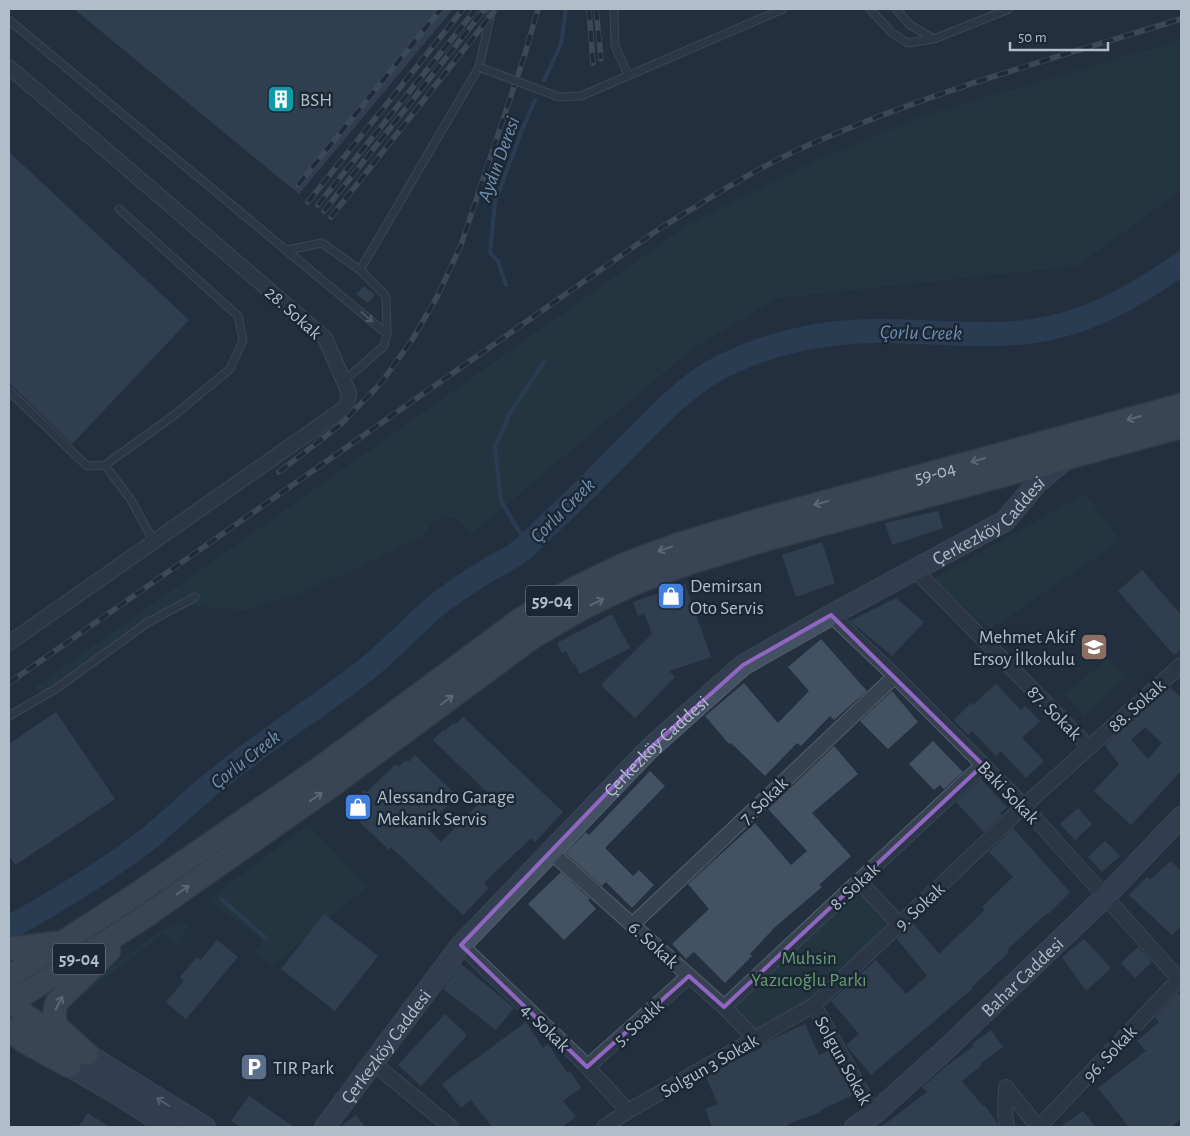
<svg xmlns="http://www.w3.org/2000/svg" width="1190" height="1136" viewBox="0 0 1190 1136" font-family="'Alegreya Sans',sans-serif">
	<rect width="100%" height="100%" fill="#22303f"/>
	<path fill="#243e40" d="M1181,40V190L1077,266L778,298L692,349L470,535L463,524L453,517L434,521L422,536L357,568L296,595L246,610L191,606L151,624L48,698L35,687L688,225L821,158L923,116Z
		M1085,494L1121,541L990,629L933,579Z
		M1108,659L1126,676L1084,716L1065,694Z
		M309,825L367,887L272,967L255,952L263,941L208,899Z
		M859,886L894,923L811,1003L755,1035L728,1007Z
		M181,922L188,925L178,945L163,934L62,1011L77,1028L69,1036L57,1006L159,932L169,926Z"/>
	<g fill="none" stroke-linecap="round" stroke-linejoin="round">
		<path stroke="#344d68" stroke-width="4" d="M544,80L561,44L566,9
			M506,285L498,261L490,253L495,202L522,130L535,100
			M527,544L501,501L495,447L509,415L544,362
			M221,899L266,938"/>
		<path stroke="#344d68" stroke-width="24" d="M9,928C55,902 102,874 144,842C172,820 196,795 224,774C266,740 311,711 354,679C383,658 406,632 432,609C450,594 470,581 490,569C499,563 511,559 520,551C531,543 540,532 550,523C578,497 604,471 630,444C657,417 681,390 714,371C765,343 825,330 883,331C938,331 996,340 1050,328C1098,318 1141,292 1181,264"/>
	</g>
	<path fill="#425263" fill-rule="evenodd" d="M74,9H453L299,194Z
		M9,152L189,320L72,444L9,383Z
		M364,286L375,295L368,303L356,294Z
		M938,511L943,528L892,545L885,523Z
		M822,542L835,583L796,597L782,555Z
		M1142,570L1181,615V649L1174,655L1118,591Z
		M685,584L711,657L669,671L675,677L635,718L601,685L652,634L644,613L638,616L633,602Z
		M896,598L924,622L892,656L850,621Z
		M612,614L630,648L580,674L575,664L573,665L566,651L562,653L557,643Z
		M821,639L867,691L834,720L830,716L801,746L797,743L765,776L731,743L729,744L705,716L744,683L778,723L809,691L788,667Z
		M996,684L1021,710L1025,706L1040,721L1022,738L1044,761L1026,778L1001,751L996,756L972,731L968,735L954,720L971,703L973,705Z
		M1170,687L1181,698V771L1131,825L1094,791L1119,764L1105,745ZM1145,727L1162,743L1148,759L1131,740Z
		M892,691L918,722L888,749L860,721Z
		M56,712L115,799L15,865L9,855V744Z
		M463,717L563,812L535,842L531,838L484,883L489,888L463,915L391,847L389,850L344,807L356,794L358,797L364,790L367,792L396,764L398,767L406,760L408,762L415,755L457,796L426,827L441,842L489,794L433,740L443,730L445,731L453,723L455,725Z
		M933,741L963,772L944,789L940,785L934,790L909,764Z
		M834,746L858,774L812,813L851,856L819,885L822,887L775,927L750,954L752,956L725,983L694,952L686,959L672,944L709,909L688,884L755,823L791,865L807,851L768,809Z
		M650,771L665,786L605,848L633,876L639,870L654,885L632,908L606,882L602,886L565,853L586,832L589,835Z
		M981,779L1007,807L1000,813L1002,815L984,832L956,802Z
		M1078,808L1092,824L1075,840L1060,824Z
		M1013,828L1070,892L1048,914L1047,913L1007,950L1009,952L972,987L973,988L871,1075L846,1045L859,1034L831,1001L876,960L906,994L927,976L897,939L913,923L939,954L985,910L982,907L1013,877L989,852Z
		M1105,841L1120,856L1102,872L1088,857Z
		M1171,861L1181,871V926L1172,935L1129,895L1147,877L1150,880Z
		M561,872L590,899L588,900L596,909L564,940L528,904Z
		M324,914L378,956L335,1011L281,969Z
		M1084,939L1111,968L1086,991L1062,957Z
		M217,940L238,957L186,1019L166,1002L184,981L180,977L197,957L201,960Z
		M1138,947L1152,962L1135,978L1121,963Z
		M461,964L514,1008L496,1030L443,989Z
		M1178,993L1181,996V1119L1171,1127H1129L1098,1088L1146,1051L1137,1041L1159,1022L1155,1017Z
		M445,1014L467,1035L421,1086L398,1065Z
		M526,1022L543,1048L548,1044L567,1073L570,1071L581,1088L563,1101L576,1117L562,1127H492L471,1100L461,1108L442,1084Z
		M805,1024L819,1055L829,1050L853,1095L820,1110L821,1112L786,1125L787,1127H712L705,1109L718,1104L706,1077L735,1060L762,1048L761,1045L770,1040Z
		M991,1030L1003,1047L980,1064L981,1066L962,1081L983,1106L984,1105L997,1122L998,1127H881L927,1092L922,1087L949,1064L974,1046L972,1044Z
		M249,1096L294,1127H240L231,1121Z
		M1083,1111L1095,1127H1060Z
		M88,1113L109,1127H78Z
		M356,1115L365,1127H340Z"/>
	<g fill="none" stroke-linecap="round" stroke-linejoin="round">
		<g stroke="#54606d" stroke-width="9">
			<path id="lane" d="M614,9L615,46L628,75
				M870,9L892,33L908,43L933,39
				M896,9L910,25L934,39L1009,9
				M9,20L387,334
				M559,97L581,96L783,9
				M287,250L322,243L360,270L386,296L387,334L384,346L345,380
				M360,270L479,67L492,9
				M9,391L87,466L105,465L131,500L153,540
				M105,465L173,416L230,369L243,340L238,316L119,209
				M9,716L57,688L147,623L195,597"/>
		</g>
		<g stroke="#54606d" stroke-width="16">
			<path id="street" d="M9,67L325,338L349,393L346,407L9,643
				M915,570L1089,747
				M831,615L895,676L1024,806L1178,978
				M551,852L724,1007L755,1039
				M859,881L899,924
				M632,925L895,676
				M461,945L580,1059L628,1111
				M814,1005L874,1114
				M724,1007L983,765
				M373,1063L451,1127
				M587,1067L689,976
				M1006,1087L1038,1127
				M1006,1087L1005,1113L1007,1127
				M604,1127L628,1111L814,1005L1024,806L1181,665
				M1039,1127L1181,977"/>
		</g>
		<g stroke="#54606d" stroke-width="22">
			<g id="secondary">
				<path d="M87,1054L205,1127"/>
				<path d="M69,1066L117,1094L169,1127"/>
				<path id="s1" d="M325,1127L461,945L649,749L743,665L831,615L1005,521L1038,482L1067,458"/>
				<path id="s2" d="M855,1127L874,1114L943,1052L1106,896L1181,817"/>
			</g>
		</g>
		<g stroke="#3f4b58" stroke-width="25">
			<g id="primary">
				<path d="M9,949L55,943"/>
				<path id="s3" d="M9,977L131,898L317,770L521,619L575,588L625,564L676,545L759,520L1181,405"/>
				<path d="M9,989L23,1014L65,1041"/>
				<path d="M9,1004L143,918L330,787L533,637L585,607L633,584L683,565L765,540L1181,427"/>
				<path d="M9,1030L25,1042L69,1066"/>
				<path d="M87,1054L57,1027L54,1016L56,1003L109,951"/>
			</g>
		</g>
		<use href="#lane" stroke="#36424f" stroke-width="7"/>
		<use href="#street" stroke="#36424f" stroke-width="14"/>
		<use href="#secondary" stroke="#445162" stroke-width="20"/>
		<use href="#primary" stroke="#54616f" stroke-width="22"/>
		<g stroke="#586676" stroke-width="5.5">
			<path id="rail" d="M589,9L593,63
				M596,9L601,59
				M298,185L441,9
				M308,202L463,9
				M318,205L476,9
				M324,211L485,9
				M331,217L496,9
				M279,472L340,425L381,383L412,340L437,297L461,245L524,57L538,9
				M9,683L659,229C706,200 753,170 804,147C926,93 1054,58 1181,19"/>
		</g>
		<use href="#rail" stroke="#1b2734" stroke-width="4" stroke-dasharray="11" stroke-linecap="butt"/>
		<g stroke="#54606d" stroke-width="9" stroke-linecap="butt">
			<path id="lane-bridge" d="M479,67L559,97"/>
		</g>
		<use href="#lane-bridge" stroke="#36424f" stroke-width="7"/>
	</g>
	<defs><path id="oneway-shaft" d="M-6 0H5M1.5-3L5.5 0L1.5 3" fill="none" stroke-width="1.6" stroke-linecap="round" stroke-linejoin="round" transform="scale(1.25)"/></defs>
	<use stroke="#7a8693" href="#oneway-shaft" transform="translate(367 317) rotate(41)"/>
	<g stroke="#9fabb8">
		<use href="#oneway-shaft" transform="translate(1134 418) rotate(165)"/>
		<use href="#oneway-shaft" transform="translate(978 460) rotate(165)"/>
		<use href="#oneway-shaft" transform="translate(821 503) rotate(165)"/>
		<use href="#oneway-shaft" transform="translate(665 549) rotate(160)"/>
		<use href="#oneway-shaft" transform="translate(597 602) rotate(-26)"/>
		<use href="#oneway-shaft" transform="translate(447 700) rotate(-37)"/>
		<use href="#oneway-shaft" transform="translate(316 797) rotate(-35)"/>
		<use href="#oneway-shaft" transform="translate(183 890) rotate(-35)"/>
		<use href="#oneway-shaft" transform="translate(59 1003) rotate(-63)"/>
	</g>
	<use stroke="#8c97a6" href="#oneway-shaft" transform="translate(163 1102) rotate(-148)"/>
	<path d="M0 0H1190V1136H0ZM831,615L983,765L724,1007L689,976L587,1067L461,945L649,749L743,665Z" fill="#22303f" fill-opacity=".55" fill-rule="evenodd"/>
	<path fill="none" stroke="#9166c3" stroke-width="4" stroke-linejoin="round" d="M831,615L983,765L724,1007L689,976L587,1067L461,945L649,749L743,665Z"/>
	<defs>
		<g id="building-square" transform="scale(1.4375)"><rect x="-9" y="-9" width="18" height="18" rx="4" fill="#0f9aa8" stroke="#1b2734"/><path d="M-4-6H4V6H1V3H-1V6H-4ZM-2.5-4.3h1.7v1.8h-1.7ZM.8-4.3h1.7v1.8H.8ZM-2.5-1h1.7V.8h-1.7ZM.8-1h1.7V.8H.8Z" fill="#fff"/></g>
		<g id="shop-square" transform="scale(1.4375)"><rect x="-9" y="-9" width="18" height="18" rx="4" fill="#3f7fe0" stroke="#1b2734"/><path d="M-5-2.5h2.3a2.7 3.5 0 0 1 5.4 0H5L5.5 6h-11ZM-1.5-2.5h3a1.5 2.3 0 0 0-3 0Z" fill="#fff"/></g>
		<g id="school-square" transform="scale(1.4375)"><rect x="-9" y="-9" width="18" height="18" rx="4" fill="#8d6e63" stroke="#1b2734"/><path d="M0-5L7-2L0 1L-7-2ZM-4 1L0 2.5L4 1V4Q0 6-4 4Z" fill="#fff"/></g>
		<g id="parking-square" transform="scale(1.4375)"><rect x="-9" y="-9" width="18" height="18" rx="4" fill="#5c6f8a" stroke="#1b2734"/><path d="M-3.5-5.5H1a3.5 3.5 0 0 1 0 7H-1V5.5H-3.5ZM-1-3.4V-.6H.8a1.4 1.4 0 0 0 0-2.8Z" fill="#fff"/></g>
	</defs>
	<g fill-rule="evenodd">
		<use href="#building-square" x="281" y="99"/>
		<use href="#shop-square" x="671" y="596"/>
		<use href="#school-square" x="1094" y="647"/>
		<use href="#shop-square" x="358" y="807"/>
		<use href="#parking-square" x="254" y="1067"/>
	</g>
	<g text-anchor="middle" stroke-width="5" stroke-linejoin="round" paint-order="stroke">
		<g fill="#1b2734" stroke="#85909d" stroke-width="1">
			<rect x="526" y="585.5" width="52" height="31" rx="4"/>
			<rect x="53" y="943.5" width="52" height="31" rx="4"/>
		</g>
		<g font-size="18" font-weight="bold" fill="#b2bdca">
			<text x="552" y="607">59-04</text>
			<text x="79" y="965">59-04</text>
		</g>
		<g font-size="19" fill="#b2bdca" stroke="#1b2734" text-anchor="start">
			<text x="300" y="106">BSH</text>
			<text x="690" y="592">Demirsan<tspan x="690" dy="22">Oto Servis</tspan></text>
			<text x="1075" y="643" text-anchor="end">Mehmet Akif<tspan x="1075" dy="22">Ersoy İlkokulu</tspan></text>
			<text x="377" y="803">Alessandro Garage<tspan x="377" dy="22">Mekanik Servis</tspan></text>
			<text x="273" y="1074">TIR Park</text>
		</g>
		<g font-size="19" fill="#b2bdca" stroke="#1b2734">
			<text transform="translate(294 312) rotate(42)" y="7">28. Sokak</text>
			<text dy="7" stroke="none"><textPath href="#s3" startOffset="1066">59-04</textPath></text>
			<text dy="7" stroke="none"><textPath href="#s1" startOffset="911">Çerkezköy Caddesi</textPath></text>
			<text transform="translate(1136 705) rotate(-42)" y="7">88. Sokak</text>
			<text transform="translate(1055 712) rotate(45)" y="7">87. Sokak</text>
			<text dy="7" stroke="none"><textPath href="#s1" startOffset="506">Çerkezköy Caddesi</textPath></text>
			<text transform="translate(1009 792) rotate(46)" y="7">Baki Sokak</text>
			<text transform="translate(763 800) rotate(-44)" y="7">7. Sokak</text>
			<text transform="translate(854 886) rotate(-43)" y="7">8. Sokak</text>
			<text transform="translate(919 906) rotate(-43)" y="7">9. Sokak</text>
			<text transform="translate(654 944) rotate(42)" y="7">6. Sokak</text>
			<text dy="7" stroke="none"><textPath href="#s2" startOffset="225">Bahar Caddesi</textPath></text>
			<text transform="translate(638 1022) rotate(-42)" y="7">5. Soakk</text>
			<text transform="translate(546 1027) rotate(44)" y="7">4. Sokak</text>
			<text dy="7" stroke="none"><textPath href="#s1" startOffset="101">Çerkezköy Caddesi</textPath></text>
			<text transform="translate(1109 1053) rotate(-47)" y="7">96. Sokak</text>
			<text transform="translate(844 1060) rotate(61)" y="7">Solgun Sokak</text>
			<text transform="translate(709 1065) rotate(-30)" y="7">Solgun 3 Sokak</text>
		</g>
		<g font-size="19" fill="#679d70" stroke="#1b2734">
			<text x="809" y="964">Muhsin<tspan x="809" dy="22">Yazıcıoğlu Parkı</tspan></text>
		</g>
		<g font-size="20" font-style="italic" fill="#708fb0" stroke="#1b2734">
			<text transform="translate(498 159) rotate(-70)" y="7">Aydın Deresi</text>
			<text transform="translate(921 332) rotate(1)" y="7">Çorlu Creek</text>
			<text transform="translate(562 510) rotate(-45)" y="7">Çorlu Creek</text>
			<text transform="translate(245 759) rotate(-38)" y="7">Çorlu Creek</text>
		</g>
	</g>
	<rect width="1190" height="1136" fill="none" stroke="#b2bdca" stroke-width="20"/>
	<path d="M1010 42v8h98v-8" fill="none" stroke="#b2bdca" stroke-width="2.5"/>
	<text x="1018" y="42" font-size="15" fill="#b2bdca" stroke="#1b2734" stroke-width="4" paint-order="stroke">50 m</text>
</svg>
